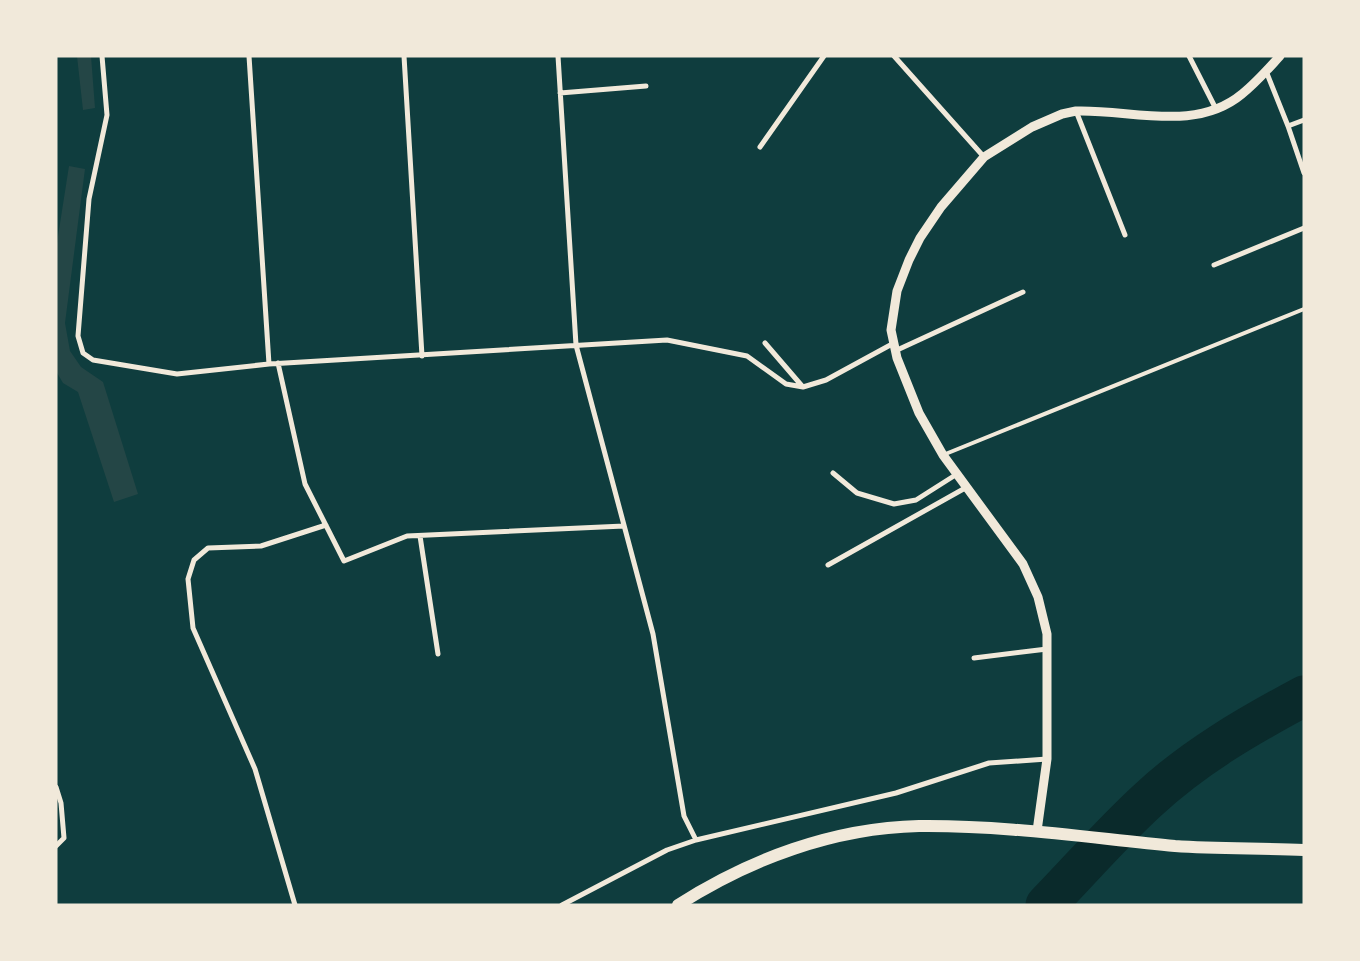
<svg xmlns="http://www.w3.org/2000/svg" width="1360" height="961" viewBox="0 0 1360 961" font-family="'PT Sans',sans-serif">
	<rect width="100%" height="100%" fill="#0f3d3e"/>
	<path fill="#244646" d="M77,56H91L95,108L83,110Z
		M69,166L85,169L65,323L70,351L81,367L103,382L138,494L114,502L78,392L63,383L56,371V249Z"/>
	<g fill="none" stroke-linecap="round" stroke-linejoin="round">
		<path stroke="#0a2a2b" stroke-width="41" d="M1046,905C1080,870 1112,833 1148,800C1194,757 1248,726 1304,696"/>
		<path stroke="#f1e9da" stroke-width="4" d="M943,455L1304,309"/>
		<path stroke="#f1e9da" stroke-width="5" d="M102,56L107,115L89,199L78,336L83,353L93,360L177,374L269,364L667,340L747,356L786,384L803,387L826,380L894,343
			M249,56L269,364
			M404,56L422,356
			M558,56L576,345L653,634L684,816L696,840
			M894,56L984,157
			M1189,56L1216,109
			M1266,71L1288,126L1304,173
			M560,93L646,86
			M1076,111L1125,235
			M1288,126L1304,120
			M760,147L824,56
			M1214,265L1304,228
			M765,343L802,386
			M895,351L1023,292
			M278,363L305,484L344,561L407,536L624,526
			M833,473L857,493L894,504L916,500L957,474
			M420,536L438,654
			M828,565L967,487
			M974,658L1047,649
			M56,787L61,803L64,838L56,846
			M295,905L255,769L193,628L188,579L194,560L208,548L261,546L326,525
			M562,905L667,850L696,840L896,793L989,763L1047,759"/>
		<path stroke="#f1e9da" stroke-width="9" d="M1037,831L1047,759V634L1038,597L1023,564L943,455L919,413L897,358L891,330L897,291L909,260L920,238L941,207L984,157L1032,127L1062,114L1076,111C1131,109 1195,133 1242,94C1256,83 1268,69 1280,56"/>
		<path stroke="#f1e9da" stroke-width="12" d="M678,905C750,859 833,828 919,826C1005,825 1090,838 1175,846C1218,849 1261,848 1304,850"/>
	</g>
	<rect width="1360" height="961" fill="none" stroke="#f1e9da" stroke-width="115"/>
</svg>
